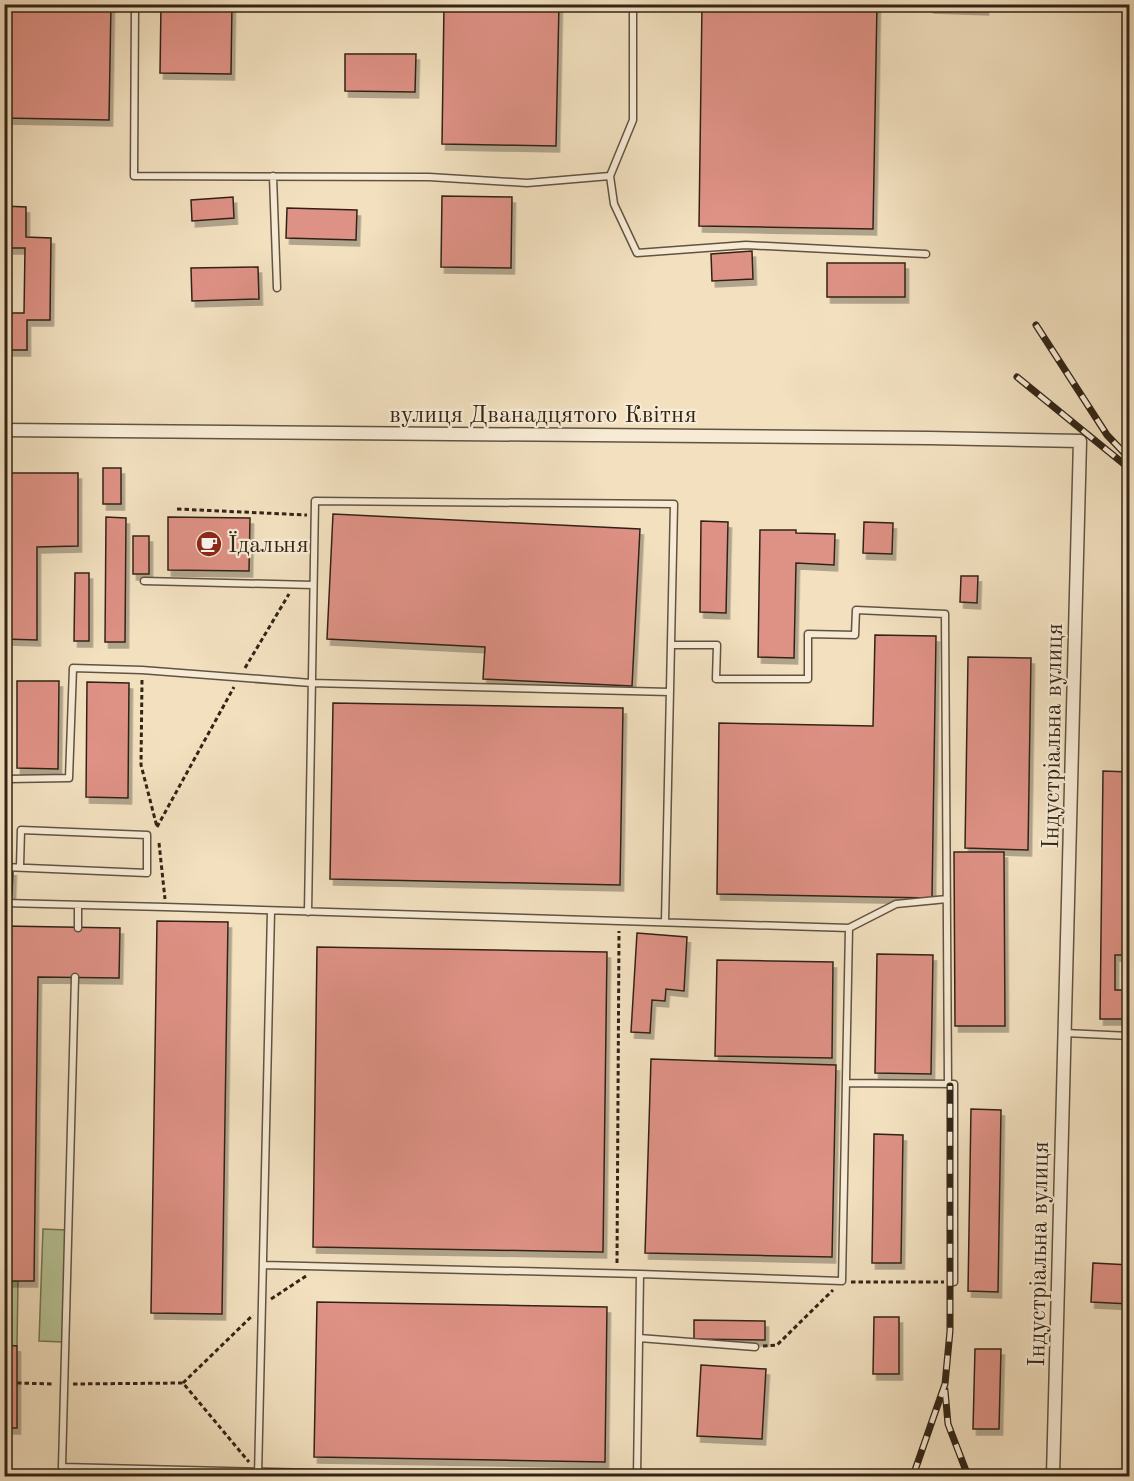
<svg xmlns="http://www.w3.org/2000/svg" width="1134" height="1481" viewBox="0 0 1134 1481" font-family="'Old Standard TT',serif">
	<defs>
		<filter id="shadow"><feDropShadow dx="3.5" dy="6" stdDeviation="0" flood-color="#0004"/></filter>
	</defs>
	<rect width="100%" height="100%" fill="#f2e0bf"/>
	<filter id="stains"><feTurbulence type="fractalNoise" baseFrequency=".00333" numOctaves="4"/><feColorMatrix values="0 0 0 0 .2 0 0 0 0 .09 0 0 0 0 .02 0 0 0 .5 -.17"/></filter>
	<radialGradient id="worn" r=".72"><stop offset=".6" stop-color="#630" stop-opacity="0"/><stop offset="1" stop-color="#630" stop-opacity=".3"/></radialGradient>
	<path fill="#b6c396" stroke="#747456" stroke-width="1.5" d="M43,1229L66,1230L62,1342L39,1341Z
		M5,1281H18L17,1346L5,1345Z"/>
	<path fill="#de9185" stroke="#322416" stroke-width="1.5" filter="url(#shadow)" d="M5,4H111L109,120L4,118Z
		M161,4H232L231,74L160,73Z
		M444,4H559L556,146L442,144Z
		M702,4H877L873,229L699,226Z
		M930,4H985V9L930,7Z
		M345,54H416L415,92L345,91Z
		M442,196L512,197L511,268L441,267Z
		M233,197L234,218L192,221L191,200Z
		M4,206L26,207V237L51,238L50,320H27V350H5V313H24L25,248H4Z
		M287,208L357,210L356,240L286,238Z
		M752,251L753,279L712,281L711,254Z
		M827,263H905V297H827Z
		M258,267L259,299L192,301L191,268Z
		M103,468H121V504H103Z
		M4,473H78V546L37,547V640L4,639Z
		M333,514L640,529L632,686L483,679L485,647L327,639Z
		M106,517L126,518L125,642H105Z
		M168,517L250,518L249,571L168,570Z
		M701,521L728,522L726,613L700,612Z
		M864,522L893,523L892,554L863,553Z
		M760,530H796V533L835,534L834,565L796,563L794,658L758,657Z
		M133,536H149V574H133Z
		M75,573H89V641H74Z
		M961,576H978L977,603L960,602Z
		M875,635L936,636L932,898L717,894L719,723L873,726Z
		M968,657L1031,658L1028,850L965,848Z
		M17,681H59L58,769L17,768Z
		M87,682L129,683L128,798L86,797Z
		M333,703L623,708L620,885L330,879Z
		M1103,771L1130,772V955H1115V990H1130V1019H1100Z
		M954,852H1004L1005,1026H955Z
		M4,869L13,870L12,894L4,893Z
		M157,921L228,922L222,1314L151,1313Z
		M4,926L120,928L119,978L38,977L34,1281H4Z
		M637,933L687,937L684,991L666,989L665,1001L652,1000L650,1033L631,1032Z
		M317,947L607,952L603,1252L313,1247Z
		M877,954L933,955L931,1074L875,1073Z
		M717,960L833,962L832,1058L715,1056Z
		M651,1059L836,1065L832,1257L645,1253Z
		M971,1109L1001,1110L998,1292L968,1291Z
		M874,1134L903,1135L901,1263H872Z
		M1093,1263L1130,1265V1304L1091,1302Z
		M317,1302L607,1307L605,1462L314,1457Z
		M874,1317H899V1374H873Z
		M694,1320L765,1321V1340L694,1339Z
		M4,1345L17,1346V1428H4Z
		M975,1349H1001L999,1429H973Z
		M701,1365L766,1369L762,1439L697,1436Z
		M1104,1471H1130V1476H1104Z"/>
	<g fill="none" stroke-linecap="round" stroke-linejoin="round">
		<g stroke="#625340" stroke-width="9">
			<path id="lane" d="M135,4L134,176L429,177L527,183L610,176
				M633,4V120L610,176L614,204L637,253L746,245L926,254
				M273,176L277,288
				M144,581L313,585
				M671,645H717L716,679H808V634L855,635L856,610L945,614L948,1084
				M8,779L69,778L73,668L142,670L311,683L670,692
				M4,867L147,873V835L21,830L20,866
				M4,903L165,907L849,928L842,1281L640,1274L637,1476
				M308,912L315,501L674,504L665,922
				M78,928V905
				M849,928L896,904L947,899
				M75,977L62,1467L436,1476
				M1065,1033L1130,1036
				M846,1083L954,1084V1282
				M263,1265L640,1274
				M639,1338L755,1347
				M258,1476L271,911"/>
		</g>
		<g stroke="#625340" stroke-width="15">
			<path id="street" d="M4,430L929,438L1080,441L1053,1476"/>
		</g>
		<path stroke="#322416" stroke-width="3" stroke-dasharray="4.5 3" stroke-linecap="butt" d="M177,509L307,515
			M245,668L289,594
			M142,680L141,765L157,827
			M157,827L234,687
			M159,843L165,899
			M617,1263L619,931
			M851,1282H944
			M271,1299L306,1276
			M763,1346L777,1345L833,1290
			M17,1383L54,1384
			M183,1383L253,1315
			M73,1384L183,1383L249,1462"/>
		<use href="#lane" stroke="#f7ebd5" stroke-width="6"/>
		<use href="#street" stroke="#f7ebd5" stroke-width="12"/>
		<g stroke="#322416" stroke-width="7">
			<path id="rail" d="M1036,325L1107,435L1130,459
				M1017,377L1130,469
				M945,1390L948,1424L968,1476
				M913,1476L945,1384L950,1331V1086"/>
		</g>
		<use href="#rail" stroke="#f7ebd5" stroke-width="4.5" stroke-dasharray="14" stroke-linecap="butt"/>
	</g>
	<defs>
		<g id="cafe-disc" transform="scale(1.35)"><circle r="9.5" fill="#8f2418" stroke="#f7ebd5"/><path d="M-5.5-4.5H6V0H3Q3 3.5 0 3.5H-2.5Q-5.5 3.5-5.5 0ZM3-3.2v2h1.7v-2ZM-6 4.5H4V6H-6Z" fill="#fff"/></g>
	</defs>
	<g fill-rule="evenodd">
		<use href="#cafe-disc" x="209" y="544"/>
	</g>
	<g text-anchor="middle" stroke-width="4.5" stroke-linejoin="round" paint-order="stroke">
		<g font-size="24" fill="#322416" stroke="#f7ebd5">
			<text x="543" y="422">вулиця Дванадцятого Квітня</text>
			<text transform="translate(1052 736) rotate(-89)" y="8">Індустріальна вулиця</text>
			<text transform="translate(1038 1254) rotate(-89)" y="8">Індустріальна вулиця</text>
		</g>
		<g font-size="24" fill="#322416" stroke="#f7ebd5" text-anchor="start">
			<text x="228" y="552">Їдальня</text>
		</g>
	</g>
	<rect width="1134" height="1481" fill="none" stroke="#f2e0bf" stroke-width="24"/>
	<rect x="6" y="6" width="1122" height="1469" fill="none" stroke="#322416" stroke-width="3"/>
	<rect x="12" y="12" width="1110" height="1457" fill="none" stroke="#322416" stroke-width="1.5"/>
	<rect width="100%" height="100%" filter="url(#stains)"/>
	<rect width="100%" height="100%" fill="url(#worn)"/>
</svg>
